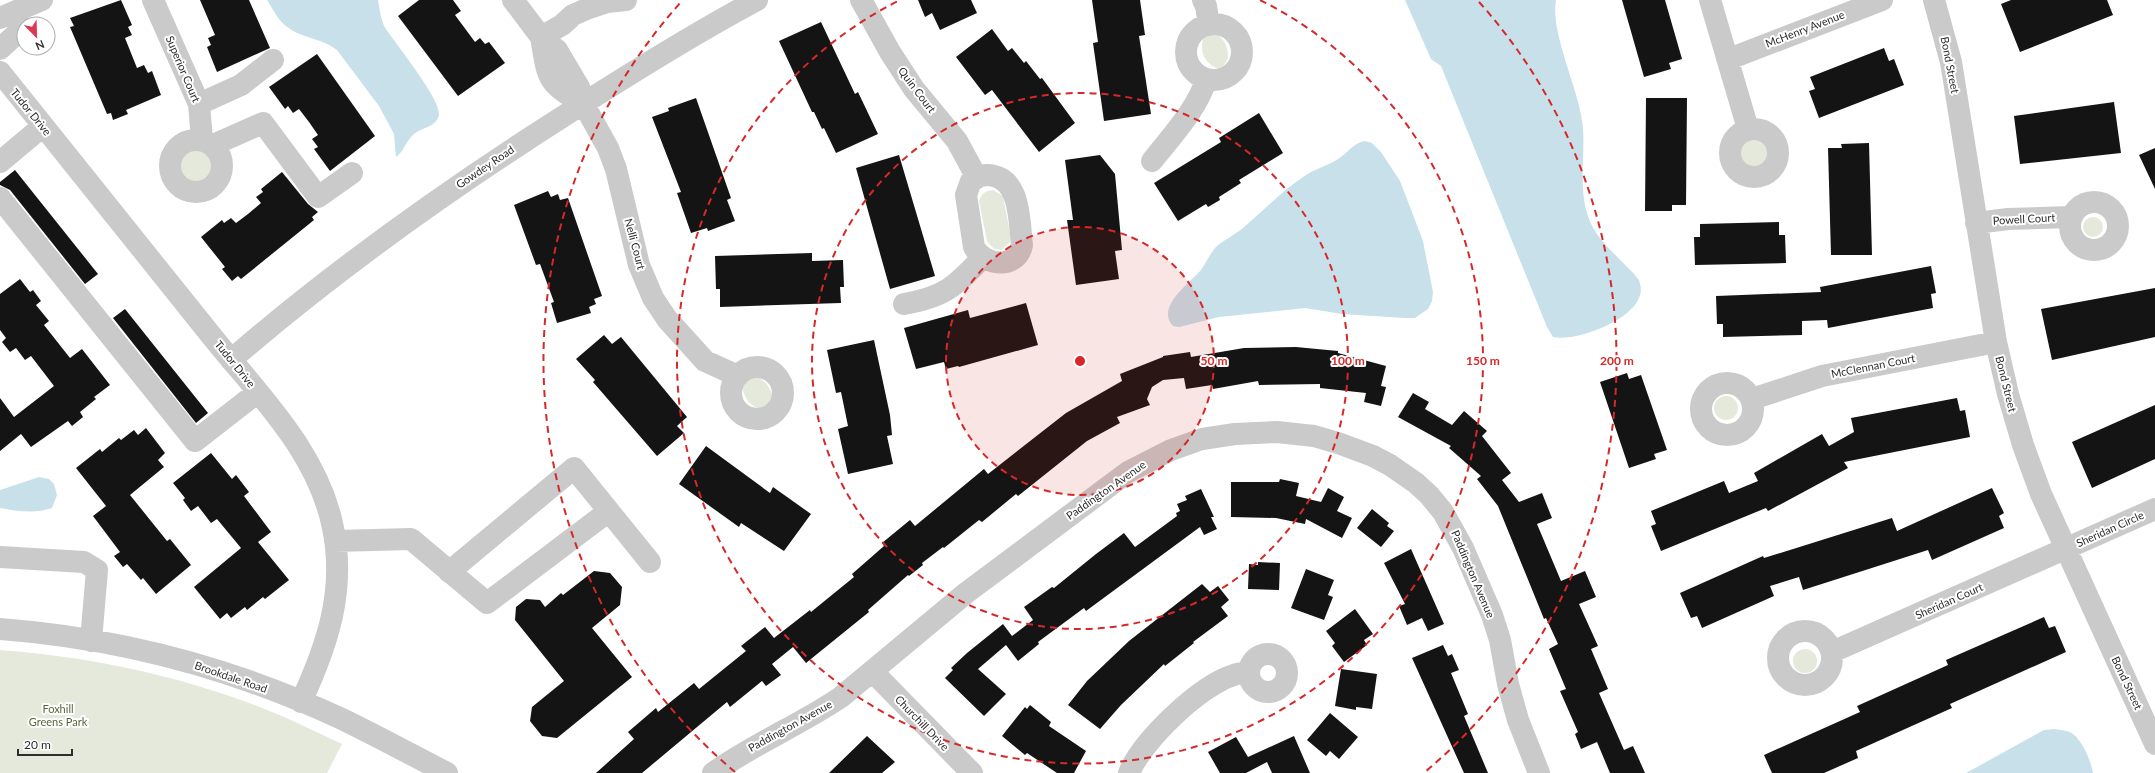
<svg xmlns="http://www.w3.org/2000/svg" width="2155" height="773" viewBox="0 0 2155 773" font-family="Lato,sans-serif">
	<rect width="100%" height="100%" fill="#fff"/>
	<path fill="#e4e9db" d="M1208,30C1225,33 1237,59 1219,69C1201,63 1197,44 1208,30Z
		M1740 154a15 15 0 1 1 30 0a15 15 0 1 1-30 0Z
		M180 165a16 16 0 1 1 32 0a16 16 0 1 1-32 0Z
		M993,190L1003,196L1010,233V242L1001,250L994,249L987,241L979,201C982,193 985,191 993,190Z
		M2083 227a10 10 0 1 1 20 0a10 10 0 1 1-20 0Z
		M755,376C767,381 771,389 774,401L765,410C750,408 744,399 742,385L747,379Z
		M1714 408a12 12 0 1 1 24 0a12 12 0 1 1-24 0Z
		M1793 661a12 12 0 1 1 24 0a12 12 0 1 1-24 0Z
		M0,650C81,656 162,672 238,699C274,711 308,728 342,744L327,773H0Z"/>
	<path fill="#c7e0e9" d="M267,0H378L381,17L384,26C394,42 441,99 439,115C436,128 421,127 413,135C406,141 404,151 396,157L394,134L379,106L337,50C322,38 300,38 286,26C277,19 273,9 267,0Z
		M1405,0H1556C1550,35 1580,90 1583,128C1585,158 1578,190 1589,219C1598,243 1623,260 1639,280C1641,287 1642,291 1639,298C1630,321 1576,342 1553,337L1547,327L1441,66L1431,59Z
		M1365,141L1372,143L1381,152L1400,181L1423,241L1433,292L1432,301L1428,309L1415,318H1405L1342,314L1305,308L1219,317L1179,327L1173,326C1155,307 1190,283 1201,270C1206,263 1211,252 1216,247C1221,242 1236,234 1243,228C1263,211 1281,192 1303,177C1314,169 1327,166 1338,159C1348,153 1353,143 1365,141Z
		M39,477L49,479L54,484L57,495L52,508C35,514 17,511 0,508V490Z
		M2054,729C2060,730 2068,730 2073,734C2083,742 2091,761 2093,773H1966L2044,730Z"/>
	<path fill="#141414" d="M121,0L132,25L128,27L132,35L125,38L137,68L144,65L148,73L152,71L161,95L126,110L128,114L113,120L111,113L107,114L70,27L74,26L70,18Z
		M200,0H249L270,48L217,72L207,47L211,45L208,38L215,35Z
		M419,0H453L461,11L455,15L475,42L480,38L485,44L489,42L505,63L458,96L398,16Z
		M918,0H971L977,13L940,30L932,13L925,17Z
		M1092,0H1140L1145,35L1139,36L1151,114L1104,121L1093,43L1098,42Z
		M1622,0H1665L1682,59L1669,63L1671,69L1644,77Z
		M2011,0H2107L2113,15L2020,52L2001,4Z
		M821,22L855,94L858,92L878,134L836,153L824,128L822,129L814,112H812L779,41Z
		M992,29L1008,51L1012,48L1024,63L1026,61L1040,79L1042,78L1075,123L1039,152L992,90L985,95L956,57Z
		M1884,48L1889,61L1894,59L1904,85L1819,118L1809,91L1815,89L1810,77Z
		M317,54L375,136L330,171L314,149L318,147L312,139L318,135L309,122L299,109L293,113L288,106L285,109L269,87Z
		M696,98L731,198L727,200L735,221L708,231L707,228L691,233L677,193L681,192L652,117L669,111L668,108Z
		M1646,98H1687L1686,205H1672V211H1645Z
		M2114,102L2121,153L2020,164L2014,116Z
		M1259,113L1283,153L1239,180L1241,183L1219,197L1220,200L1208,207L1206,204L1178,221L1154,183L1221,142L1219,138Z
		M1869,143L1872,255H1831L1828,148H1842L1841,144Z
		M2155,148V189L2139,155Z
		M899,155L935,276L890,289L856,168Z
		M1100,155L1115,174L1122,250L1115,251L1119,279L1076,285L1067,220H1073L1065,160Z
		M15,170L98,274L85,284L10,190L0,185V182Z
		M282,172L308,204L318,212L312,217L314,220L241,279L238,276L232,281L222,269L225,267L201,237L222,220L224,223L231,218L236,223L248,214L261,203L256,197L263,192L261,189Z
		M548,191L551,197L558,194L560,200L568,198L602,296L594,299L596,304L589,307L591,313L557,323L551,303L554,302L540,264L536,265L514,205Z
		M1779,222V235H1785L1786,263L1695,265L1694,237H1700V224Z
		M812,253V261L843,260L844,287H840L841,303L720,307V289H716L715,256Z
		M1931,266L1936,293L1931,294L1933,308L1828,328L1827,320L1802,321V335L1723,337V324H1717L1716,296L1821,292L1820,287Z
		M20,279L30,292L33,290L41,301L36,305L49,321L44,325L70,358L82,349L110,385L94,397L96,399L80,412L83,417L72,426L68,421L31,447L21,434L0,451V398L14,417L54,386L31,356L25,360L16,348L10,352L2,342L6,338L0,330V294Z
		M2155,288V337L2052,360L2041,309Z
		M1026,303L1038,345L959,367L958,366L946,369L944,362L916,369L904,328L968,310L970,318Z
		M125,309L208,413L196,423L113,318Z
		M604,335L612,344L621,337L687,417L677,426L684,433L657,456L593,382L595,380L576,359Z
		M874,340L890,415L892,435L887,436L893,464L848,474L838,429L848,426L841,392L836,393L827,350Z
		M1296,347L1338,351V353L1386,366L1381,386L1386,387L1381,406L1364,402L1366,393L1320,388V384L1259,385L1258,381L1213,389L1212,385L1186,389L1184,378L1163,380L1152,387L1147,399L1150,405L1117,417L1120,423L1087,441L1018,496L1016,494L982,522L979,520L944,548L943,547L922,563L923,565L909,576L908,575L868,610L869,612L806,663L793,647L772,664L781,675L766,686L762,681L730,707L727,702L642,773H596L634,739L628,732L656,708L658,712L694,683L699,689L746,651L741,646L765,627L774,638L810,610L811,612L854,577L852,574L884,546L882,543L910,520L915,526L984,469L988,474L1066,413L1122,381L1120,374L1163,357V356L1190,352L1191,357L1244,348Z
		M1627,373L1629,379L1641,375L1667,450L1654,454L1656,459L1629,468L1600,382Z
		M1413,393L1429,402L1425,409L1452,425L1464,411L1487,431L1482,436L1511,473L1502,480L1519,502L1542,493L1552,518L1537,524L1561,581L1585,571L1596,597L1579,604L1598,646L1591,649L1608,689L1599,693L1624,750L1633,746L1645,773H1610L1597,742L1581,749L1575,734L1578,732L1560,691L1566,689L1549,649L1558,644L1546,618L1544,619L1498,506L1477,479L1481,476L1449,448L1451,446L1398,417Z
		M1957,398L1960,411L1965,410L1970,437L1844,462L1848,468L1768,511L1766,508L1661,551L1651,526L1656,524L1651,511L1724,481L1729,493L1758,481L1754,473L1822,434L1829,446L1854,432L1851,418Z
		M2155,405V459L2092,488L2072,442Z
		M146,428L165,453L158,460L164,467L130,495L167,541L170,539L191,565L156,594L143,578L141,580L127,564L123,567L114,556L120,552L93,516L106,506L76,468L100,449L102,452L119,438L121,440L134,430L138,435Z
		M706,446L770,493L773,487L811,514L784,551L741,523L739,527L679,484Z
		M211,453L232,479L236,475L249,492L244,496L271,532L258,542L289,580L265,599L263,597L247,610L245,607L231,618L227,613L220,619L194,587L241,548L217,519L211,523L198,506L191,511L183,500L185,498L173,483Z
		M1280,479L1299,483L1296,496L1321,502L1328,488L1344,497L1337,511L1352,518L1342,538L1306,519L1305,524L1276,518L1231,517V482H1279Z
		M1992,488L2004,513L1999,516L2004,528L1932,560L1928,550L1803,590L1799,577L1770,586L1774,596L1702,628L1697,616L1691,618L1680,593L1763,556L1764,558L1892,518L1897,531Z
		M1201,489L1214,517H1211L1217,529L1204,535L1200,527L1086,611L1084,608L1038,642L1039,644L1018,661L1006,645L978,669L1006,694L984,716L945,678L953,670L951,668L967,653L1003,624L1012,636L1033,620L1024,607L1052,587L1054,588L1096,554L1124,533L1135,547L1177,516L1176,513L1180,511L1177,504L1187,500L1185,496Z
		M1372,509L1389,523L1387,526L1394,531L1381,547L1357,528Z
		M1411,549L1444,624L1428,631L1422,618L1407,625L1399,606L1405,604L1384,563Z
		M1258,562L1280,563L1279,590L1248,589L1249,564L1258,565Z
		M1306,569L1334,580L1328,595L1333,597L1324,620L1291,608Z
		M594,571L610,573L622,587L620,605L592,628L632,677L557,738L542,736L530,721L532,707L564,681L515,620L516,607L526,599L540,600L545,607L561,593L563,595Z
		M1202,584L1210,592L1218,586L1229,600L1221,607L1228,616L1193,642L1194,643L1165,666L1164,664L1121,705L1100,729L1068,705L1087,681L1129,641Z
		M1355,609L1373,634L1364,640L1367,645L1344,662L1332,646L1335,643L1326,631Z
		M2044,617L2049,628L2055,626L2066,652L1950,704L1952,708L1856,751L1858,758L1824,773H1772L1764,755L1860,712L1857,706L1948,665L1946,660Z
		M1443,645L1448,656L1452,654L1459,670L1451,673L1468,714L1464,716L1488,773H1464L1412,658Z
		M1341,669L1377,674L1372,709L1356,707V710L1335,706Z
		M1030,705L1051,722L1049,726L1086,751L1074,773H1057L1027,753L1025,755L1002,736L1025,707L1027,709Z
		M1330,713L1358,737L1339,759L1330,751L1326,756L1307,740Z
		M867,736L895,762L882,773H829Z
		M1294,736L1310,773H1272L1267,762L1246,773H1220L1208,752L1236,737L1248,757Z"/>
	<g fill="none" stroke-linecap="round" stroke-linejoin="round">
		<path stroke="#cacaca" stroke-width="22" d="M153,0L199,104L202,140
			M513,0L541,37L557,50L579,87L583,103L608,148L616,169L639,265L653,298L667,319L705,361L738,376
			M861,0L890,52L914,89L957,141L977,178
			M1203,0L1206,6L1209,25
			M1710,0L1748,129
			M1934,0L1951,62L1996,342L2008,394L2023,445L2041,494L2155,744
			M0,18L42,0
			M1186 52a28 28 0 1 1 56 0a28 28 0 1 1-56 0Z
			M541,37L562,25L573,15L589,8L607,2L626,0
			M541,37C548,77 545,83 583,103
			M0,49L24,27
			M1729,59L1882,0
			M0,72C70,160 140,246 210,334C257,393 318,451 333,528C346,591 327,646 301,702
			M199,104L241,85L273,60
			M1730 153a24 24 0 1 1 48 0a24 24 0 1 1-48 0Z
			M170 166a26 26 0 1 1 52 0a26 26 0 1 1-52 0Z
			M213,145L263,123L318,197L352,173
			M1152,161C1170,138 1199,107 1206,79
			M0,162L43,126
			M987,175C1021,176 1019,220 1022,245C1017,270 984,266 974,247L966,195L971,181L979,176Z
			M0,198L195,441L258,392
			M2070 226a24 24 0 1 1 48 0a24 24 0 1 1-48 0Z
			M1976,223L2008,219L2072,217
			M904,304C944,297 955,287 982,258
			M231,360C337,268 452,187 570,112C631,73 693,34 757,0
			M731 393a26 26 0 1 1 52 0a26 26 0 1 1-52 0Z
			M1701 409a26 26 0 1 1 52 0a26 26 0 1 1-52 0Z
			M1752,399L1822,376L1996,342
			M335,541L411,539L487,603L609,511
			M0,557L84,562L97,570L91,641
			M449,572L574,468L650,562
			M0,629C118,638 235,669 342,719C377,736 412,755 447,773
			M1778 658a27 27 0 1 1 54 0a27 27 0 1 1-54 0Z
			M1832,652L2155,509
			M1249 673a19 19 0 1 1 38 0a19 19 0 1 1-38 0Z
			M873,672L972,773
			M713,773C753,744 800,725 841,697L966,593L1128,472L1171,450L1202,439L1235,434L1277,432L1314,436L1338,443L1373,456L1390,465L1416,483L1429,495L1443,512L1463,548L1492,615L1500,640L1508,684L1518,720L1539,773
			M1129,773C1142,741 1200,685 1234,675C1238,673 1244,673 1249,672"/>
	</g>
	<circle cx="1080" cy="361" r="134" fill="#d62828" fill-opacity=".12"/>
	<g fill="none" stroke="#d62828" stroke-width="2" stroke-dasharray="7 5">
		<circle cx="1080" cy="361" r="134"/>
		<circle cx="1080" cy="361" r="268"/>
		<path d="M1260 0A403 403 0 1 1 900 0"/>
		<path d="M735 772A537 537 0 0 1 681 2M1479 2A537 537 0 0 1 1425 772"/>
	</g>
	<g text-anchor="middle" stroke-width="4" stroke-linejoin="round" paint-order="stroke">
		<g font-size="11" fill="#2d2d2d" stroke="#fff">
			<text transform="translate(1805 29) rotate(-21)" y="4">McHenry Avenue</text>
			<text transform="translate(1950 65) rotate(79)" y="4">Bond Street</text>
			<text transform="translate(183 69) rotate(67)" y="4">Superior Court</text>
			<text transform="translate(917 90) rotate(53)" y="4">Quin Court</text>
			<text transform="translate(31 112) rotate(51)" y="4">Tudor Drive</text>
			<text transform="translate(485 167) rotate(-34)" y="4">Gowdey Road</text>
			<text transform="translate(2024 219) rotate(-3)" y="4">Powell Court</text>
			<text transform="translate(635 244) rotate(75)" y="4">Nelli Court</text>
			<text transform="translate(235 364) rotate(51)" y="4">Tudor Drive</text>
			<text transform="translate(1873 366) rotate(-11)" y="4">McClennan Court</text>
			<text transform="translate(2006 384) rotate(76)" y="4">Bond Street</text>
			<text transform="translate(1106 490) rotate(-35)" y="4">Paddington Avenue</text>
			<text transform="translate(2110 529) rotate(-24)" y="4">Sheridan Circle</text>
			<text transform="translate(1473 574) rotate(67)" y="4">Paddington Avenue</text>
			<text transform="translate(1949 601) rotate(-24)" y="4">Sheridan Court</text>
			<text transform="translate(231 677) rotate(19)" y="4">Brookdale Road</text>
			<text transform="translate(2127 683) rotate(65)" y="4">Bond Street</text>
			<text transform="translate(922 723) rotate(46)" y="4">Churchill Drive</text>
			<text transform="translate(790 726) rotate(-29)" y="4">Paddington Avenue</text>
		</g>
		<g font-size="11" fill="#54653d" stroke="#fff">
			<text x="58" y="713">Foxhill<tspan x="58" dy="13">Greens Park</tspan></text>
		</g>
	</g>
	<circle cx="1080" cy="361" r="6" fill="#d62828" stroke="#fff" stroke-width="2"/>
	<g font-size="12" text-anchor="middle" font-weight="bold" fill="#d62828" stroke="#fff" stroke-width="4" stroke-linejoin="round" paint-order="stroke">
		<text x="1214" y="365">50 m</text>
		<text x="1348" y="365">100 m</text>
		<text x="1483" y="365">150 m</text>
		<text x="1617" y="365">200 m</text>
	</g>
	<g transform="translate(36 36) rotate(157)"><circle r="19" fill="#ffffff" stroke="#ababab"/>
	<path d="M0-3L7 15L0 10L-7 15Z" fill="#db3856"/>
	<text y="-6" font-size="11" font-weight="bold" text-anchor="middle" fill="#2d2d2d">N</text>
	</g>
	<path d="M18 749v6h54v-6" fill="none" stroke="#2d2d2d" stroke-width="2"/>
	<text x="24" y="749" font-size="12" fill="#2d2d2d" stroke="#ffffff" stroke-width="3" paint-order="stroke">20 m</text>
</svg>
